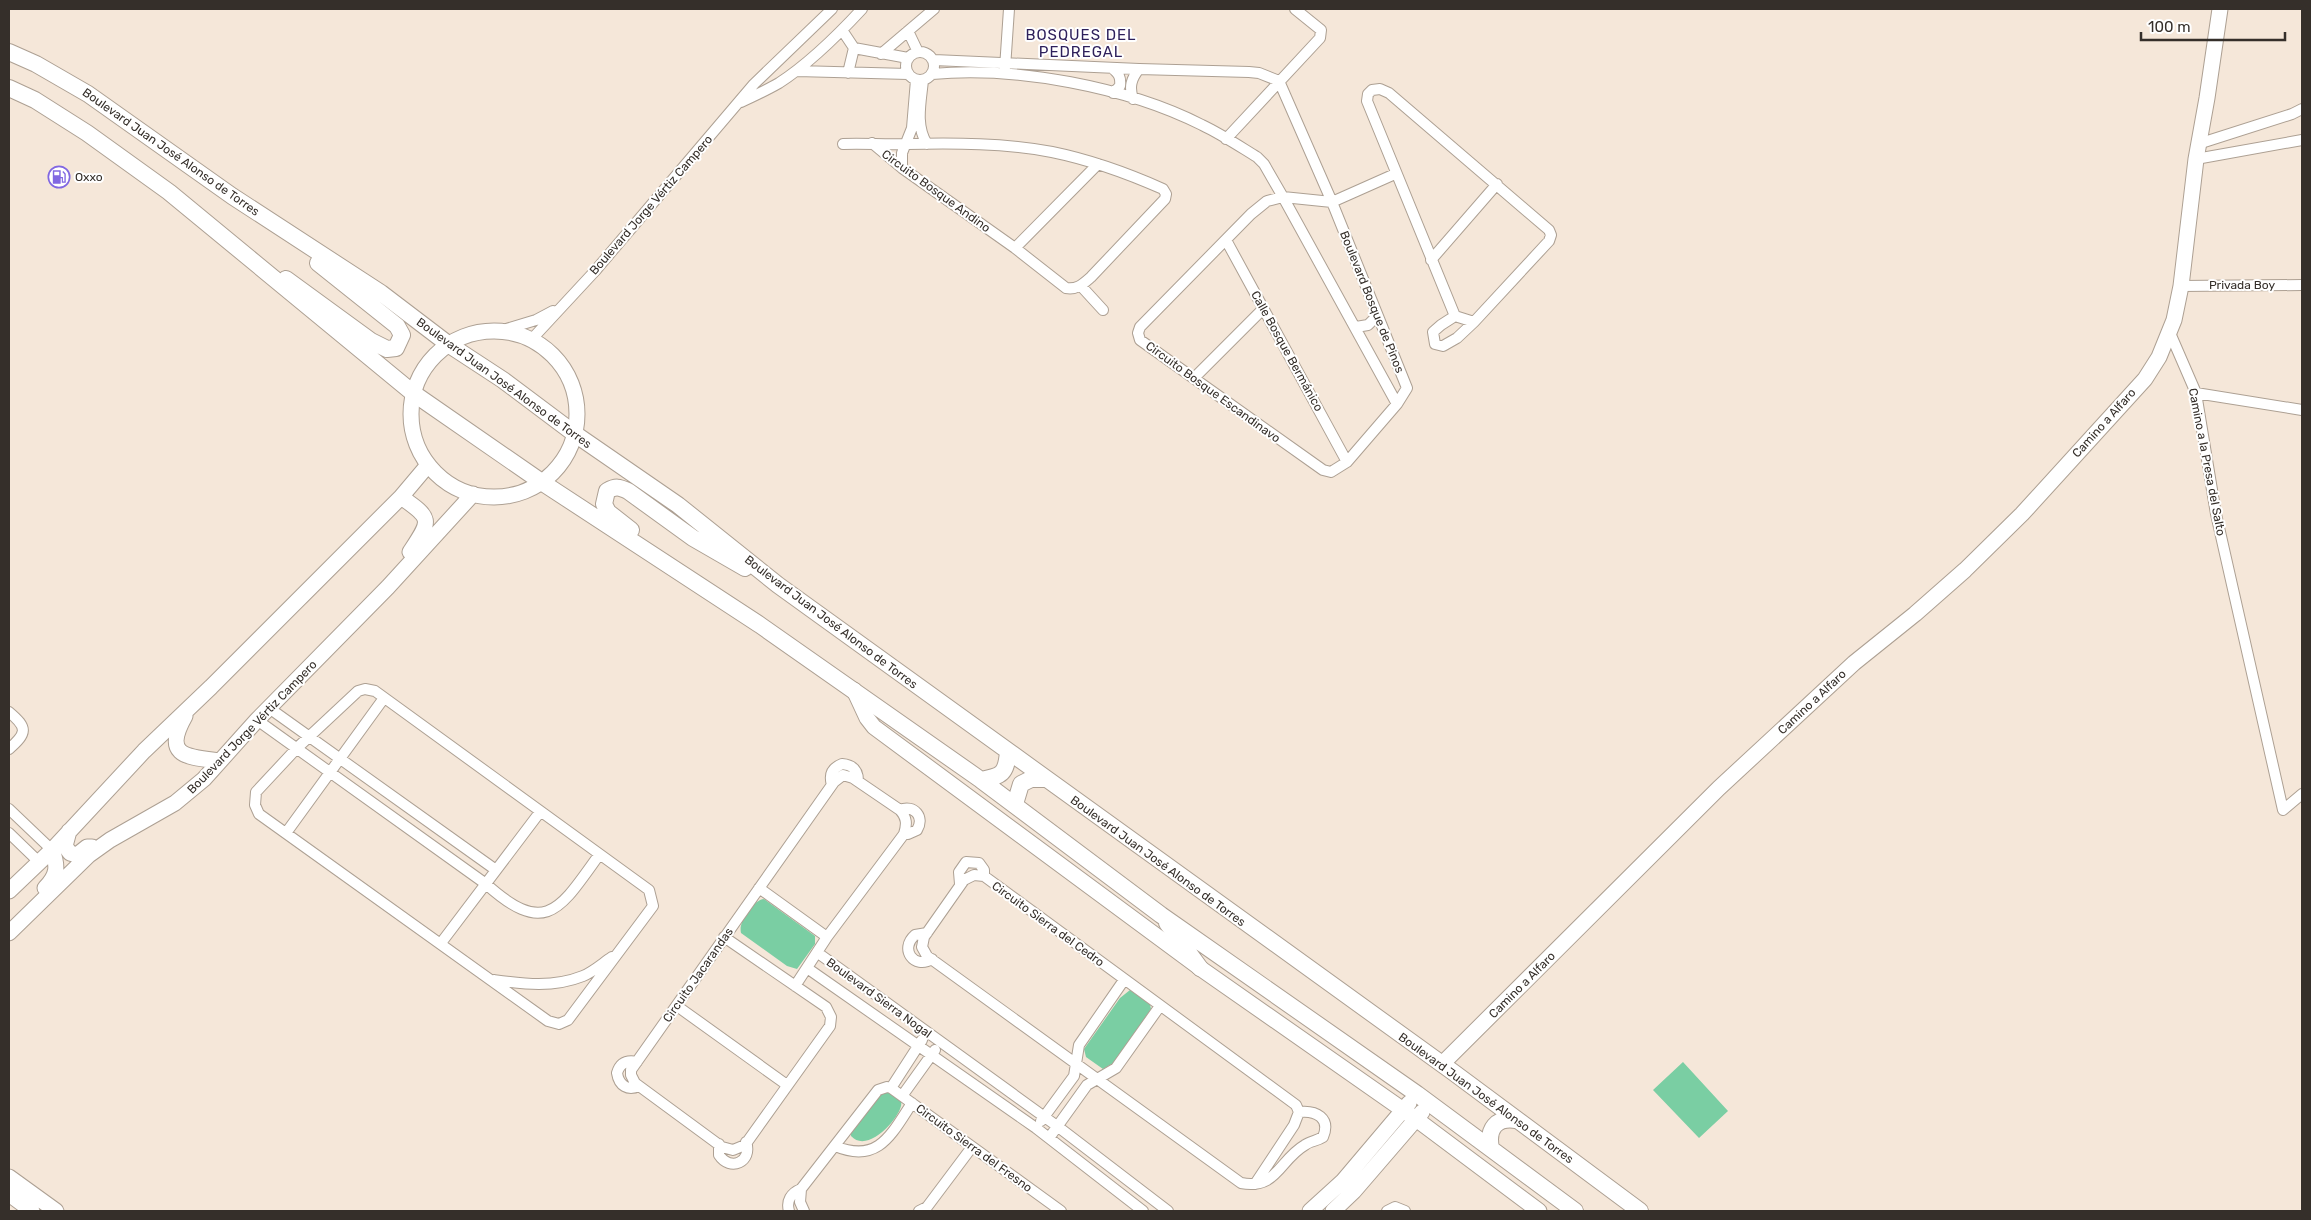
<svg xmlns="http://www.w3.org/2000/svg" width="2311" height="1220" viewBox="0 0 2311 1220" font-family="Rubik,sans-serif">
	<rect width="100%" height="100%" fill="#f5e7d9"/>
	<path fill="#7acea3" d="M764,899L815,936V944L797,969L787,966L741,933C738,922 753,900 764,899Z
		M1130,990L1150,1004L1151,1009L1115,1062L1103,1069L1086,1057L1084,1049L1120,998Z
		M1683,1062L1728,1111L1699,1138L1653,1090Z
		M889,1091C893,1094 899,1098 901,1102C905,1112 869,1156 851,1136V1131L877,1095Z"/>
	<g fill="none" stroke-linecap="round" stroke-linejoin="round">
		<g stroke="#ada093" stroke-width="12">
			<path id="street" d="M842,30L854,48L908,58
				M908,31L918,52
				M906 66a14 14 0 1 1 28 0a14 14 0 1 1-28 0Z
				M881,54L934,9
				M934,60L1139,69L1249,72L1259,73L1279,81L1332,202L1407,388L1397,404L1347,462L1331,472L1323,470L1140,340L1138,333L1140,327L1251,214L1267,201L1283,197L1332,202L1395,174
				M1005,68L1009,9
				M1112,68C1119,74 1121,77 1120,86L1113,93
				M797,71L908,74
				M848,73L854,48
				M932,74C1016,66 1127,87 1202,125C1221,134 1239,146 1257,157L1264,164L1283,197L1397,404
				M923,80C921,102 915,125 927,144
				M1133,99C1129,87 1131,79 1139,69
				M741,102C754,96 767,90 779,83C810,63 837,36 862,9
				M1226,139L1320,38L1321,30L1295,9
				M843,144C864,143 886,145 907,144C955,143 1005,143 1052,152C1091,160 1127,173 1163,189L1166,194L1165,199L1091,277C1083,284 1077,290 1066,288L1015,248L902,168L872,143
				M2198,144L2292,114L2302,109
				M2196,159L2302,140
				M902,168V153L912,128L916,80
				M1226,240L1347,462
				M1015,248L1098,164
				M1431,260L1497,184
				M1081,286L1103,310
				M2181,286L2302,285
				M1455,316L1441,325L1433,332L1435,344L1443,346L1457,338L1474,322L1549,241L1551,235L1549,230L1389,93L1380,89L1372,90L1368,94L1367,101L1455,316L1474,322
				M1356,327L1368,325L1377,316
				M503,330L536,320L553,311
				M2170,333L2196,393L2216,514L2283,810L2302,794
				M531,340L595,271L754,84L832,9
				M1194,378L1263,309
				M2196,393L2302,410
				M365,689L375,691L649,890L653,906L568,1020L559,1024L548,1021L259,814L255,805L256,792L297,748L358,691Z
				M269,708L496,870
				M9,712C28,728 27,733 9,749
				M257,720L486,884C546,938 560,909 599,855
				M832,785C829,775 832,768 842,764C853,765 858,770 858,781
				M9,809L52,850
				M900,810C914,804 925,817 917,830L908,834H904
				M9,833L39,862
				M286,833L384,698
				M960,884L959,872L966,862L979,863L984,870V876
				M759,888L827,937
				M927,933L915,935C899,949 914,970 932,959
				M724,937L826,1007L831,1017L830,1026L745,1145L733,1150L722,1147L635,1083L631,1075V1070L834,782L843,775L853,778L900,810C907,818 907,824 904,834L827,937L795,986
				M441,943L540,812
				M818,953L1057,1126L1168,1211
				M807,968L1036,1128L1143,1211
				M494,980C524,984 553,988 583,976C593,972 603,963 612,957
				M677,1006L787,1085
				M637,1062C627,1060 620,1063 617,1073C619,1086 628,1091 639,1086
				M891,1088L922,1040
				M902,1096L935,1050
				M1041,1121L1074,1076L1079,1045L1124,980
				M1049,1138L1087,1085L1116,1068L1160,1006
				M719,1144V1155C730,1172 753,1162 746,1142
				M835,1146C878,1164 891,1135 912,1103
				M1255,1184L1294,1125L1299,1112L1296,1105L984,876L974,875L964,880L924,937L922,947L927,956L1241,1183C1277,1190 1279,1160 1305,1145C1310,1141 1317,1141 1323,1137C1331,1118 1316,1110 1299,1112
				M789,1211C786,1201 791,1193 801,1189
				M804,1211L800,1202L801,1189L878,1090L887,1087L891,1088L1061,1211
				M919,1211L927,1207L972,1147
				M1387,1211L1395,1207L1405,1211"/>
		</g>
		<g stroke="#ada093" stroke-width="17">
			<path id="secondary" d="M411 414a83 83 0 1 1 166 0a83 83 0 1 1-166 0Z
				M401,497C433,519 431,520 410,552
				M854,690L867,718L874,727L1200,968L1416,1119L1539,1211
				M185,716C162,757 187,757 220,761
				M69,831L65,846L70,853L77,855L87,847H92
				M45,888C58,875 58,866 52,850
				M9,891L52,850L144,751L211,687L401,497L428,465
				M9,933L89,855L110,840L175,803L204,779L257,720L388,587L473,494
				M1442,1064L1719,788L1854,663L1915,614L1965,570L2022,514L2145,379L2159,357L2174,320L2181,286L2196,159L2207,98L2220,9
				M9,1177L56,1211
				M9,1194L32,1211
				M1310,1211L1343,1181L1409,1103
				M1333,1211L1354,1191L1422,1112"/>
		</g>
		<g stroke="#ada093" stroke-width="18">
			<path id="primary" d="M9,52L36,64L88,94L232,196L381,293L448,344L503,380L575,434L678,505L778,585L1453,1072L1640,1211
				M9,88L35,100L87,133L169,192L413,393L543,483L760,625L981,780L1161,915L1417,1094L1575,1211
				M286,279L371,341L387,349L396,348L402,335L397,326L318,263
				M631,530L608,512L604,504L607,491C616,486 619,487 628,491L693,538L745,568
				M981,780C1002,776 1006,774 1008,752
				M1015,804L1021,784L1031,779H1044
				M1167,923L1200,968
				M1491,1148C1487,1129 1496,1117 1516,1120"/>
		</g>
		<use href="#street" stroke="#fff" stroke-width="10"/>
		<use href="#secondary" stroke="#fff" stroke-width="15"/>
		<use href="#primary" stroke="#fff" stroke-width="16"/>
	</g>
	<defs>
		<g id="fuel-ring" transform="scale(1.125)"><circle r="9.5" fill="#fff" stroke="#8167e2" stroke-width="1.5"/><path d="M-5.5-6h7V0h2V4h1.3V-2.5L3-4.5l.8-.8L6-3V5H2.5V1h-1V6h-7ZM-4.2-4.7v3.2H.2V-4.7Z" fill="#8167e2"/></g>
	</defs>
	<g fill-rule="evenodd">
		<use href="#fuel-ring" x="59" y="177"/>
	</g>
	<g text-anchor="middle" stroke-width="4" stroke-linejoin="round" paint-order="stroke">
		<g font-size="12" fill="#352f2a" stroke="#fff">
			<text transform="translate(171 152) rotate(35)" y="4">Boulevard Juan José Alonso de Torres</text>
			<text transform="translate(936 191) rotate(36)" y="4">Circuito Bosque Andino</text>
			<text transform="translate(651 205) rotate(-49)" y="4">Boulevard Jorge Vértiz Campero</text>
			<text x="2242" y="289">Privada Boy</text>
			<text transform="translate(1372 302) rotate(68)" y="4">Boulevard Bosque de Pinos</text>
			<text transform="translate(1287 351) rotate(61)" y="4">Calle Bosque Bermánico</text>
			<text transform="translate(504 383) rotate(36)" y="4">Boulevard Juan José Alonso de Torres</text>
			<text transform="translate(1213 392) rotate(36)" y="4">Circuito Bosque Escandinavo</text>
			<text transform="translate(2104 423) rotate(-48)" y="4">Camino a Alfaro</text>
			<text transform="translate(2207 462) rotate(79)" y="4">Camino a la Presa del Salto</text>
			<text transform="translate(831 622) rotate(37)" y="4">Boulevard Juan José Alonso de Torres</text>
			<text transform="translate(1812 702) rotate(-43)" y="4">Camino a Alfaro</text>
			<text transform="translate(252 727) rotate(-46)" y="4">Boulevard Jorge Vértiz Campero</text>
			<text transform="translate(1158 861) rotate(36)" y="4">Boulevard Juan José Alonso de Torres</text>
			<text transform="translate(1048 924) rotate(36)" y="4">Circuito Sierra del Cedro</text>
			<text transform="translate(698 975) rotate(-55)" y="4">Circuito Jacarandas</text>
			<text transform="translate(1522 985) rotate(-45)" y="4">Camino a Alfaro</text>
			<text transform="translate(879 998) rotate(36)" y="4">Boulevard Sierra Nogal</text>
			<text transform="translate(1486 1098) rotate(36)" y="4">Boulevard Juan José Alonso de Torres</text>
			<text transform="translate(974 1148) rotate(36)" y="4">Circuito Sierra del Fresno</text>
		</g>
		<g font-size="12" fill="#352f2a" stroke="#fff" text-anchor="start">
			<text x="75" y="181">Oxxo</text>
		</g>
		<g font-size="15" letter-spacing="1" fill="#2e205b" stroke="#fff">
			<text x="1081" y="40">BOSQUES DEL<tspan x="1081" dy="17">PEDREGAL</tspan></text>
		</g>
	</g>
	<rect width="2311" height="1220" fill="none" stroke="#352f2a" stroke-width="20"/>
	<path d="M2141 32v8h144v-8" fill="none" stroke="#352f2a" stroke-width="2.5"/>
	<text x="2148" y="32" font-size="15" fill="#352f2a" stroke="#ffffff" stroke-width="4" paint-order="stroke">100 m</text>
</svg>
